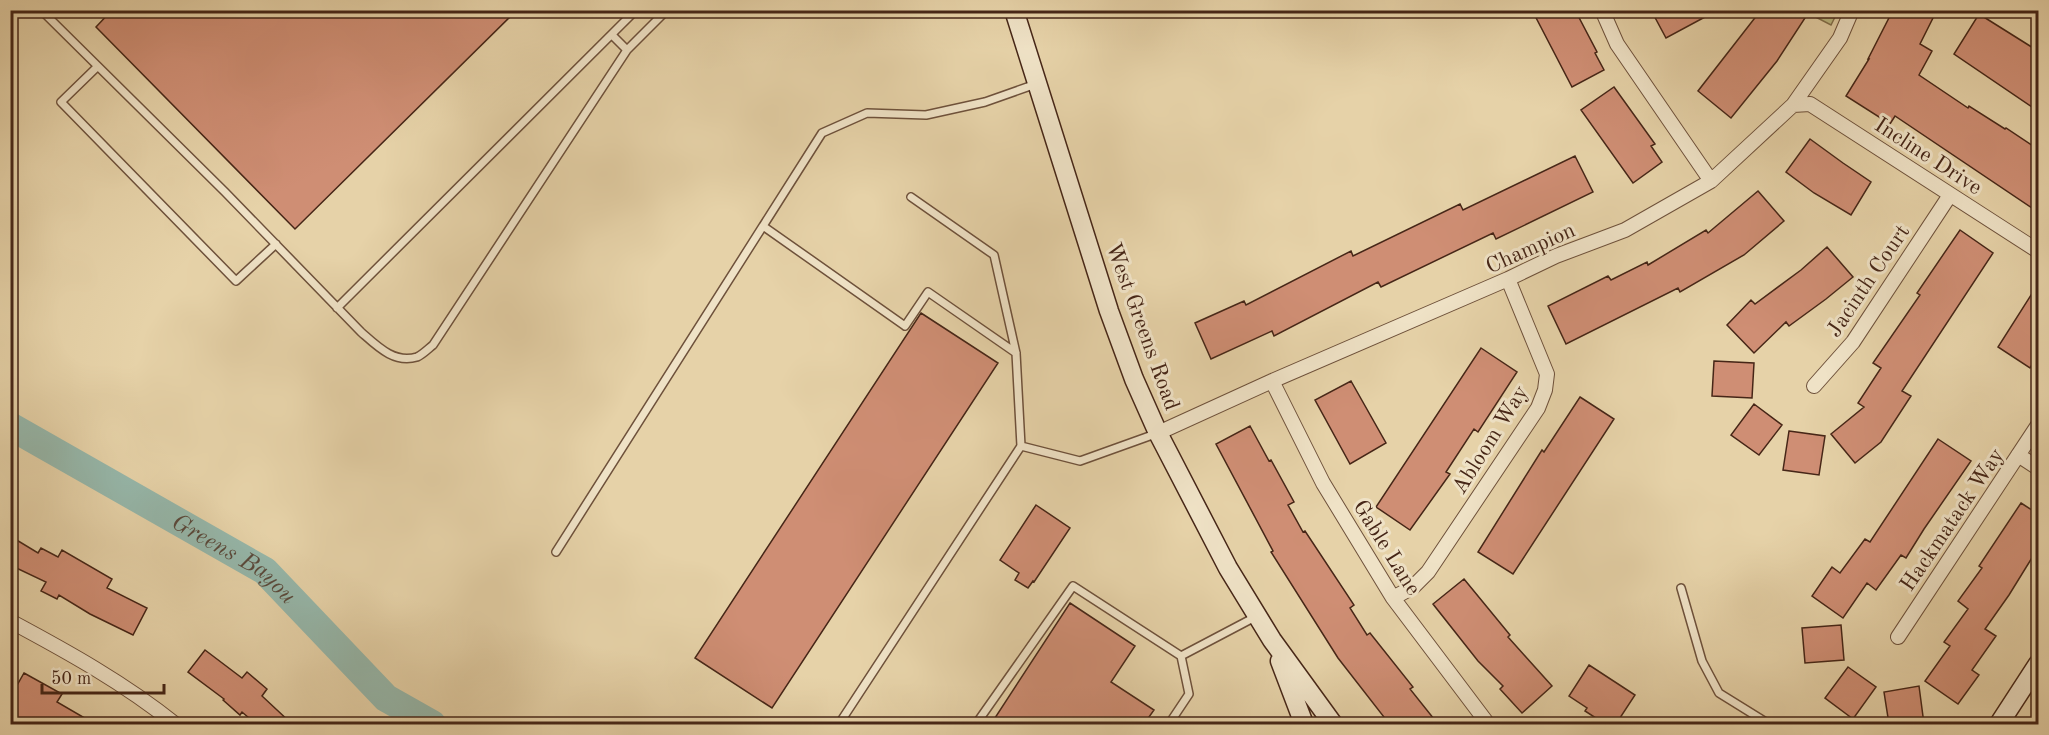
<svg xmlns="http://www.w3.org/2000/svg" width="2049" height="735" viewBox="0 0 2049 735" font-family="'Old Standard TT',serif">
	<rect width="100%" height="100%" fill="#e6d2a8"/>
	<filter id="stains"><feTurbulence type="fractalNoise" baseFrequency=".00333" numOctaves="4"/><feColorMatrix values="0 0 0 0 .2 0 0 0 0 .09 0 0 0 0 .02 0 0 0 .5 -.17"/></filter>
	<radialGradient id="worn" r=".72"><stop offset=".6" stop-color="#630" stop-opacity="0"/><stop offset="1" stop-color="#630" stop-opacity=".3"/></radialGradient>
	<path fill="#bdba82" stroke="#82704c" stroke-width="1.5" d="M1804,11H1838L1831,25Z"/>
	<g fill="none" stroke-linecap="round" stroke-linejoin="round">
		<path stroke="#96b7aa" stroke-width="28" id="s1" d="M10,426L265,571L386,698L432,724"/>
	</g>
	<path fill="#cf8e74" stroke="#462617" stroke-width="1.5" d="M112,10H517L295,229L96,27Z
		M1532,10H1575L1597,52L1595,53L1604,70L1572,87Z
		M1651,10H1718L1666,38Z
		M1761,10H1793L1805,18L1777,61L1731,118L1698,91Z
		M1893,10H1937L1920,44L1932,51L1919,75L1968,108L1969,106L2005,129L2006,128L2036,148L2034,151L2038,155V212L1895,116L1890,124L1846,96L1869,59H1868Z
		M1979,14L2038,51V111L1954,54Z
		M1614,87L1655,144L1651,146L1662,162L1633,183L1581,110Z
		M1810,139L1843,163L1871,182L1851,215L1814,193L1786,172Z
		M1575,156L1593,192L1496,239L1493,233L1381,287L1378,282L1274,336L1272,331L1211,359L1195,323L1244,301L1246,305L1351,251L1353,256L1460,204L1463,210Z
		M1758,191L1784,221L1744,255L1680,292L1678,288L1566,344L1548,306L1608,276L1611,280L1647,262L1648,265L1706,230L1708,233Z
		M1960,230L1993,253L1902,391L1911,396L1881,442L1855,463L1831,434L1864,407L1858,403L1881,368L1873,363L1920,295L1917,293Z
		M1827,247L1853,277L1826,299L1789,326L1786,322L1754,353L1727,325L1751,300L1755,304L1801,270Z
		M2038,284V355L2030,368L1998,347Z
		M921,313L998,363L772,708L695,658Z
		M1481,348L1517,372L1478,432L1474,429L1446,472L1450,474L1410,530L1376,507Z
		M1714,361L1754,363L1752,398L1712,396Z
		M1351,381L1386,443L1350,464L1315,400Z
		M1580,397L1614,419L1513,574L1478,552L1542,450L1544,452Z
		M1754,404L1782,425L1759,455L1731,435Z
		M1250,426L1269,461L1271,460L1294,502L1288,505L1303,532L1305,531L1354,605L1350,608L1367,635L1370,633L1413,687L1410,689L1438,724H1375L1384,717L1338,658L1271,552L1273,551L1216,444Z
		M1789,431L1825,436L1819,475L1783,470Z
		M1938,439L1971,461L1924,529L1906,558L1901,555L1876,590L1867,583L1843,618L1812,596L1832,567L1840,573L1865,539L1870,542Z
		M2021,503L2038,514V548L2009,595L1985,629L1996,636L1972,670L1979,675L1958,704L1925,681L1950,646L1944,642L1968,609L1958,601L1982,568L1979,566Z
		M1036,505L1070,528L1034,582L1033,581L1028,588L1015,580L1019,573L1000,560Z
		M10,536L38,553L41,548L58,557L62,550L112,579L107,588L147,608L133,635L90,614L59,595L57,599L41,591L46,582L10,565Z
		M1464,579L1510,635L1508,637L1552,686L1522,713L1500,689L1503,686L1478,661L1433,604Z
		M1070,603L1135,646L1111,682L1154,710L1144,724H991Z
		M1841,625L1844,660L1805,663L1802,628Z
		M205,650L242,678L247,672L267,689L262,696L292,724H256L242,712L240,715L223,700L224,699L188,672Z
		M1589,665L1635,695L1616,724H1605L1585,711L1587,708L1569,696Z
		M1848,667L1876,687L1853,719L1825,698Z
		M24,673L62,694L57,702L95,724H10V684L16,687Z
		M1919,686L1924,724H1889L1884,692Z"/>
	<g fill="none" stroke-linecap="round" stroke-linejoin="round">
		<g stroke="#6e513b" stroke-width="10">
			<path id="service" d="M41,10L225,192L361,332C377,346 394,364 417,357C422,355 428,349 433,345L627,50L667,10
				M612,35L627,50
				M97,67L61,102L236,281L276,244
				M337,308L636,10
				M1016,353L928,292L905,326L763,226L822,133L867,113L926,115L985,102L1036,84
				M1021,446L1080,461L1158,433
				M556,552L763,226
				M1681,588L1702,661L1719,693L1769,724
				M1181,656L1257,616
				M839,724L1021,446L1016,353L994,255L911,197
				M976,724L1073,586L1181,656L1189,694L1169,724"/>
		</g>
		<g stroke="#6e513b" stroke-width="16">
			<path id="minor" d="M1602,10L1617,44L1711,181
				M1793,105L1810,104L2038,251
				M1272,381L1323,483L1393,598L1488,724
				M1814,386L1853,342L1950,195
				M1158,433L1272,381L1508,279L1556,256L1625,230L1711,181L1793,105L1840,38L1852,10
				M2018,455L2038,468
				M1393,598L1413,587L1428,572L1538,408L1545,390L1547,374L1508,279
				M10,621C68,652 124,683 175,724
				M1898,637L2038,425"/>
		</g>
		<g stroke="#462617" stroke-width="21">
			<path id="secondary" d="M1014,10L1109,311L1134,379L1158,433L1228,568L1272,640L1333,724
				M1280,661L1304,724
				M1999,724L2038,664"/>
		</g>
		<use href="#service" stroke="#efe2c6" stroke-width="7"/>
		<use href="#minor" stroke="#efe2c6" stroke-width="14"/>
		<use href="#secondary" stroke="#efe2c6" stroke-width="18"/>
	</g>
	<g text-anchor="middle" stroke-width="6" stroke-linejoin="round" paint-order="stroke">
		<g font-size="22" fill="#462617" stroke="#efe2c6">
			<text transform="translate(1929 155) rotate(33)" y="8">Incline Drive</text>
			<text transform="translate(1530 247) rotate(-24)" y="8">Champion</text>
			<text transform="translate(1867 280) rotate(-56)" y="8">Jacinth Court</text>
			<text transform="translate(1144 326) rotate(70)" y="8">West Greens Road</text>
			<text transform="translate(1489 439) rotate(-58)" y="8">Abloom Way</text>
			<text transform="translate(1951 519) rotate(-56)" y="8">Hackmatack Way</text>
			<text transform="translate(1388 547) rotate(58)" y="8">Gable Lane</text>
		</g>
		<g font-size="24" font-style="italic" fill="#5a4a3c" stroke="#efe2c6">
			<text dy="8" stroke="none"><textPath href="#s1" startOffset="261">Greens Bayou</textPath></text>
		</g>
	</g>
	<rect width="2049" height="735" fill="none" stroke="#e6d2a8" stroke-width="36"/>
	<rect x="12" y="12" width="2025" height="711" fill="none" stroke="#462617" stroke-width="3"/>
	<rect x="18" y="18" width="2013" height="699" fill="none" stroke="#462617" stroke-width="1.5"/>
	<path d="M42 684v9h122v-9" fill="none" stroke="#462617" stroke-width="3"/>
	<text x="51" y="684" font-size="18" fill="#462617" stroke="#efe2c6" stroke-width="4.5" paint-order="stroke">50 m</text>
	<rect width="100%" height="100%" filter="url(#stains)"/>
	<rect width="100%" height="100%" fill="url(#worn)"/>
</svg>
